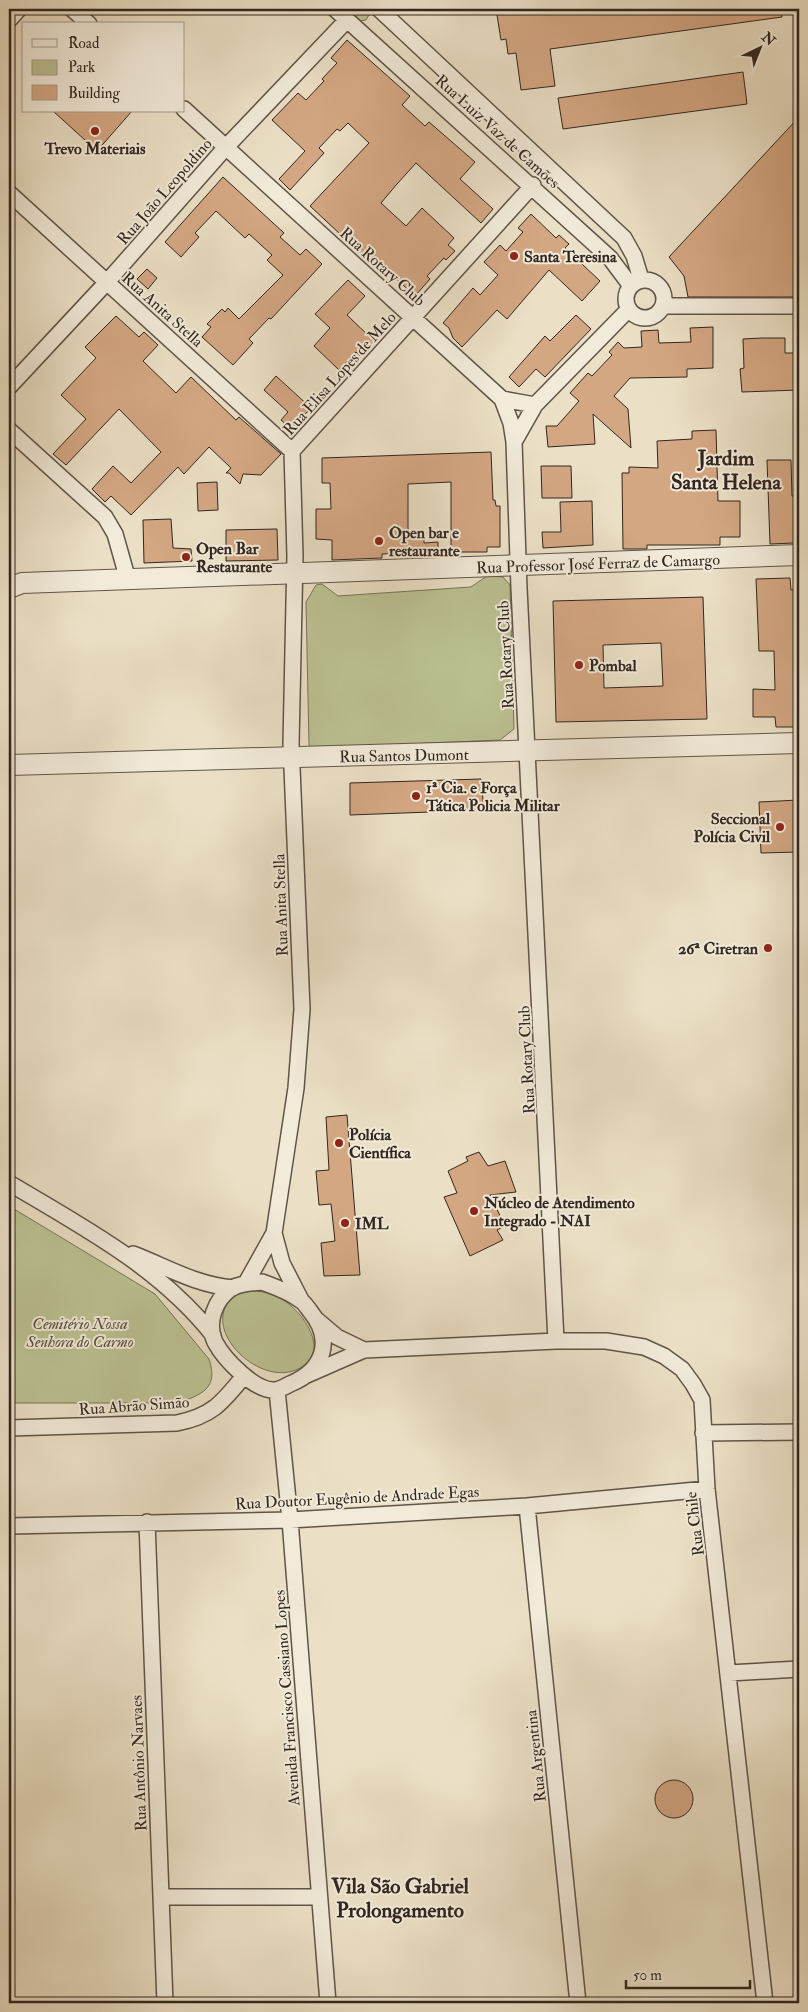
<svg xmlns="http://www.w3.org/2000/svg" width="808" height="2012" viewBox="0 0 808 2012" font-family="'IM FELL Double Pica',serif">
	<rect width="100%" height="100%" fill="#ebe0c6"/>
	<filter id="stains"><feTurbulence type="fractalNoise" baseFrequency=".004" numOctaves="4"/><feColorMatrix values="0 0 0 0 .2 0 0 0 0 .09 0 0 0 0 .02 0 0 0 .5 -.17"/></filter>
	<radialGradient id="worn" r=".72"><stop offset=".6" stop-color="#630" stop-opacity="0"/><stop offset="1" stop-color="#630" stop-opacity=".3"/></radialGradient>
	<path fill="#bbc192" stroke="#767459" d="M345,9H365L369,15L366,20L360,21Z
		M487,576L503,577L510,585L514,729L500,740L311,748L309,745L306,602L316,585L322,584L338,596L471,587Z
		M9,1206L155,1294L209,1359C219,1388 202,1395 177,1403H9Z
		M244,1291C255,1290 268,1292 278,1297C301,1308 334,1352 298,1369C255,1390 188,1316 244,1291Z"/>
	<path fill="#d4a783" stroke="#312620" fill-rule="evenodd" d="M496,9H781L782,17L550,49L555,86L521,90L516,53L508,54L506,39L501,40Z
		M347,40L410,96L402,105L425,126L429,122L475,162L460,179L493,209L481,223L416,163L397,184L381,203L406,226L422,208L454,238L448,245L455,251L446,260L444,258L427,276L430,279L415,296L378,262L376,264L373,261L371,263L310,206L369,143L348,123L340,131L337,129L319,148L324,153L290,190L279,179L305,151L272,120L298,93L306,100L324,81L322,79L337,63L331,58Z
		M743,72L747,104L563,129L558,98Z
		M53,111H132L97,151Z
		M799,117V297H688L684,276L669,257Z
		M223,177L284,233L280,237L300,255L306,249L322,264L271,319L269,318L249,339L253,343L233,365L202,337L211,327L207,324L222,309L225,312L228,308L239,319L283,275L267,260L272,255L249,234L245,238L216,211L195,233L199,237L181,257L165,242Z
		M531,214L556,238L559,235L569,244L565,248L600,281L582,301L549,270L507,319L497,310L462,347L453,338L449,328L443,323L473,288L480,295L498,275L484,262L500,245L506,251L523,232L518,228Z
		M147,269L157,278L148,289L137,279Z
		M348,280L365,296L347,315L374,341L360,356L356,352L339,370L314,346L330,328L315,314Z
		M576,315L591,329L545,377L536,369L519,387L509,377L545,336L550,341Z
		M116,316L139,337L144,332L158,345L143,361L176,393L191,377L236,420L239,417L281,454L261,475L243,474L240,484L229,473H226L231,468L209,447L184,474L178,467L131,515L111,496L105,502L92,489L113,466L131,483L161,452L119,409L66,465L53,454L86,419L61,395L96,358L85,347Z
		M713,327V368L687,369V377L630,378L614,396L628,409L631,448L593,414L595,444L548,447L546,426H557L579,401L570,393L588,373L592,376L612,355L609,352L618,342L624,348L642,347L641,331L658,330L659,343L691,342L690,328Z
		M762,338H785V353H799V390L742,392L740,369L744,368L743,339Z
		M276,376L311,408L291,429L281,420L288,412L264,390Z
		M716,430L718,501H740V537H720V545H647V549H623L622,473H629V467L658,468L657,441L692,439V431Z
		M491,452L493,500H495L496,506H500V547H487V552H451V482L408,484V531H424V543L438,542V556L409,557V553L382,554V558L332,560V540L316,539V509H331L330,483H322V458Z
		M767,460H791L792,496H799V528H794V543L770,544Z
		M541,466H571L572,498H542Z
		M217,482L218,510L198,511L197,483Z
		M592,501L593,545L543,548L542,532H561L560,502Z
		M171,519L173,548L191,549L192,561L144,563L143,520Z
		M277,529L278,560L226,561V530Z
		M790,578L791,590L799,589V727H776L775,717H753V689L775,690L774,651H759L756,579Z
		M703,597L707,719L556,722L553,601ZM661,643L663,686L604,688L603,645Z
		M481,779L484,810L350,815V783Z
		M799,800V852L761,853L759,802Z
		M347,1115L360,1275L324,1276L321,1243L335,1241L331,1204L319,1205L316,1171L329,1170L326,1117Z
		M479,1152L488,1166L505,1161L516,1192L490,1195L505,1226L497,1230L503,1240L470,1256L444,1197L457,1193L448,1171L468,1161L466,1157Z
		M655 1799a19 19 0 1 1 38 0a19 19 0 1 1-38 0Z"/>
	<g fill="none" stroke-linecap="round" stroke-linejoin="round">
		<g stroke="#60544a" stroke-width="18">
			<path id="minor" d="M72,9L89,24
				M335,9L610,258L631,286
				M379,9L624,238L634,256L641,279
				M9,20L19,9
				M184,109L502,399L511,423L514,442L519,588L556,1341
				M9,193L292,451
				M626 299a19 19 0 1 1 38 0a19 19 0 1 1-38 0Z
				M664,301L669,306H799
				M9,387L107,282L226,147L347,20
				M502,399L535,405
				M9,430L105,517L115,534L128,580
				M514,442L535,405L629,309
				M292,451L295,556L291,744L302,1009L296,1088L274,1233L282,1263L301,1300
				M292,451L533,185
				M9,1183C83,1227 159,1267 213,1335
				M133,1254C167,1267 196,1285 233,1288
				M262,1282C275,1287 288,1291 300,1300C304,1302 307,1307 310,1311C334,1340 324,1370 290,1384C286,1386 281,1389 276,1390C255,1392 224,1359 215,1342C206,1323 215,1299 232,1288C241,1283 252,1283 262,1282Z
				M246,1283L274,1233
				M317,1320L337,1337L364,1350
				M307,1375L364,1350L556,1341H606L644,1347L664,1356L682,1369L693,1384L702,1400L707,1489L765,2003
				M277,1390L290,1520L328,2003
				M9,1428L177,1423C212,1416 222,1403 244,1376
				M703,1433L799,1432
				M527,1506L578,2003
				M147,1522L165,2003
				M9,1526L290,1520L527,1506L707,1489
				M729,1673L799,1669
				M161,1897H319"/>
		</g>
		<g stroke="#60544a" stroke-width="22">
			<path id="tertiary" d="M9,588L22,583L799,555
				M9,765L799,743"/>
		</g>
		<use href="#minor" stroke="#f2ebda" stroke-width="15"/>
		<use href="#tertiary" stroke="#f2ebda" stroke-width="20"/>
	</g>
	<g fill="#8f2418" stroke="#f2ebda" stroke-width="2">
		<circle cx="95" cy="131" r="5"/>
		<circle cx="514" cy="256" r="5"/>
		<circle cx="379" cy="541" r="5"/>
		<circle cx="186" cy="557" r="5"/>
		<circle cx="579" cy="665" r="5"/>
		<circle cx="416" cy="796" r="5"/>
		<circle cx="780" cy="827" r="5"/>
		<circle cx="768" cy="948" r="5"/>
		<circle cx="339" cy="1143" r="5"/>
		<circle cx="474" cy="1211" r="5"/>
		<circle cx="345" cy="1223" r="5"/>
	</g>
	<g text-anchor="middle" stroke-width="4" stroke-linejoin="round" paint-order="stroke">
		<g font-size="16" fill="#312620" stroke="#f2ebda">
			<text transform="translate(498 131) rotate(42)" y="6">Rua Luiz Vaz de Camões</text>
			<text transform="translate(164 191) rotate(-49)" y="6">Rua João Leopoldino</text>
			<text transform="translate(383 266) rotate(42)" y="6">Rua Rotary Club</text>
			<text transform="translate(163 309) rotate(42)" y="6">Rua Anita Stella</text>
			<text transform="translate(339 373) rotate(-48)" y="6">Rua Elisa Lopes de Melo</text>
			<text transform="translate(598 563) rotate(-2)" y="6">Rua Professor José Ferraz de Camargo</text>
			<text transform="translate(505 655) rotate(-93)" y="6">Rua Rotary Club</text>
			<text transform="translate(404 755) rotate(-1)" y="6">Rua Santos Dumont</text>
			<text transform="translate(280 905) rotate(-92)" y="6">Rua Anita Stella</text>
			<text transform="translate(526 1060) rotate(-93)" y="6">Rua Rotary Club</text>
			<text transform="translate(134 1405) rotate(-4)" y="6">Rua Abrão Simão</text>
			<text transform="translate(357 1497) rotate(-3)" y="6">Rua Doutor Eugênio de Andrade Egas</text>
			<text transform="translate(694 1524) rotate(-97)" y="6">Rua Chile</text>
			<text transform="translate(286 1698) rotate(-94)" y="6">Avenida Francisco Cassiano Lopes</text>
			<text transform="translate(535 1756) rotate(-96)" y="6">Rua Argentina</text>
			<text transform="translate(138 1763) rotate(-92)" y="6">Rua Antônio Narvaes</text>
		</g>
		<g font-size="16" font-weight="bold" fill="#312620" stroke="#f2ebda" text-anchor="start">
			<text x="95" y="154" text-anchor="middle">Trevo Materiais</text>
			<text x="524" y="262">Santa Teresina</text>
			<text x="389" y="538">Open bar e<tspan x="389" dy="18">restaurante</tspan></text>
			<text x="196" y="554">Open Bar<tspan x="196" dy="18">Restaurante</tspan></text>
			<text x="589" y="671">Pombal</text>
			<text x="426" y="793">1ª Cia. e Força<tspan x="426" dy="18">Tática Policia Militar</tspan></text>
			<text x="770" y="824" text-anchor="end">Seccional<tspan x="770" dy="18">Polícia Civil</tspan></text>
			<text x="758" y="954" text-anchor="end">26ª Ciretran</text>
			<text x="349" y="1140">Polícia<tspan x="349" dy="18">Científica</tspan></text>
			<text x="484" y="1208">Núcleo de Atendimento<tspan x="484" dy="18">Integrado - NAI</tspan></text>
			<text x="355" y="1229">IML</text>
		</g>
		<g font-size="16" font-style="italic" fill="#544d3c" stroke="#f2ebda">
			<text x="80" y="1329">Cemitério Nossa<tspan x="80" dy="18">Senhora do Carmo</tspan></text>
		</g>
		<g font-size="21" font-weight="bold" fill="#312620" stroke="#f2ebda">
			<text x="726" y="465">Jardim<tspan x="726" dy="24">Santa Helena</tspan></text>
			<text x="400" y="1893">Vila São Gabriel<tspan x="400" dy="24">Prolongamento</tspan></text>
		</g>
	</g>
	<rect width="808" height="2012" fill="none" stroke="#ebe0c6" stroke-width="30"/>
	<rect x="10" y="10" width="788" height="1992" fill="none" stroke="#312620" stroke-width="2.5"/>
	<rect x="15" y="15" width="778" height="1982" fill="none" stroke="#312620"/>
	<rect x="22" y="22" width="162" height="90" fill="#f2ebda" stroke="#a59c90"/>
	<rect x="32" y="39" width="25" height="8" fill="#f2ebda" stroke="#a59c90"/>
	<text x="68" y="48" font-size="15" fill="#312620">Road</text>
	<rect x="32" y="60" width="25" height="15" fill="#bbc192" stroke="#a59c90"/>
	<text x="68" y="72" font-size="15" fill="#312620">Park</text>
	<rect x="32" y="85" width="25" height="15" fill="#d4a783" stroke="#a59c90"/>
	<text x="68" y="98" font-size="15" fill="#312620">Building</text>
	<g transform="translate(760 48) rotate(43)" stroke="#f2ebda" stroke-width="4" paint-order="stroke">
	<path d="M0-4L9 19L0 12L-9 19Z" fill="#312620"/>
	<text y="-8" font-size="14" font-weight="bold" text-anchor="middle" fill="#312620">N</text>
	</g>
	<path d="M626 1980v8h124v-8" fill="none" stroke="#312620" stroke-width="2.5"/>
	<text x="633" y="1980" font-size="15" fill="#312620" stroke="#f2ebda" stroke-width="4" paint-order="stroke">50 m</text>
	<rect width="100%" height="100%" filter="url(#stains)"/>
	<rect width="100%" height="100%" fill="url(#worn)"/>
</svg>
